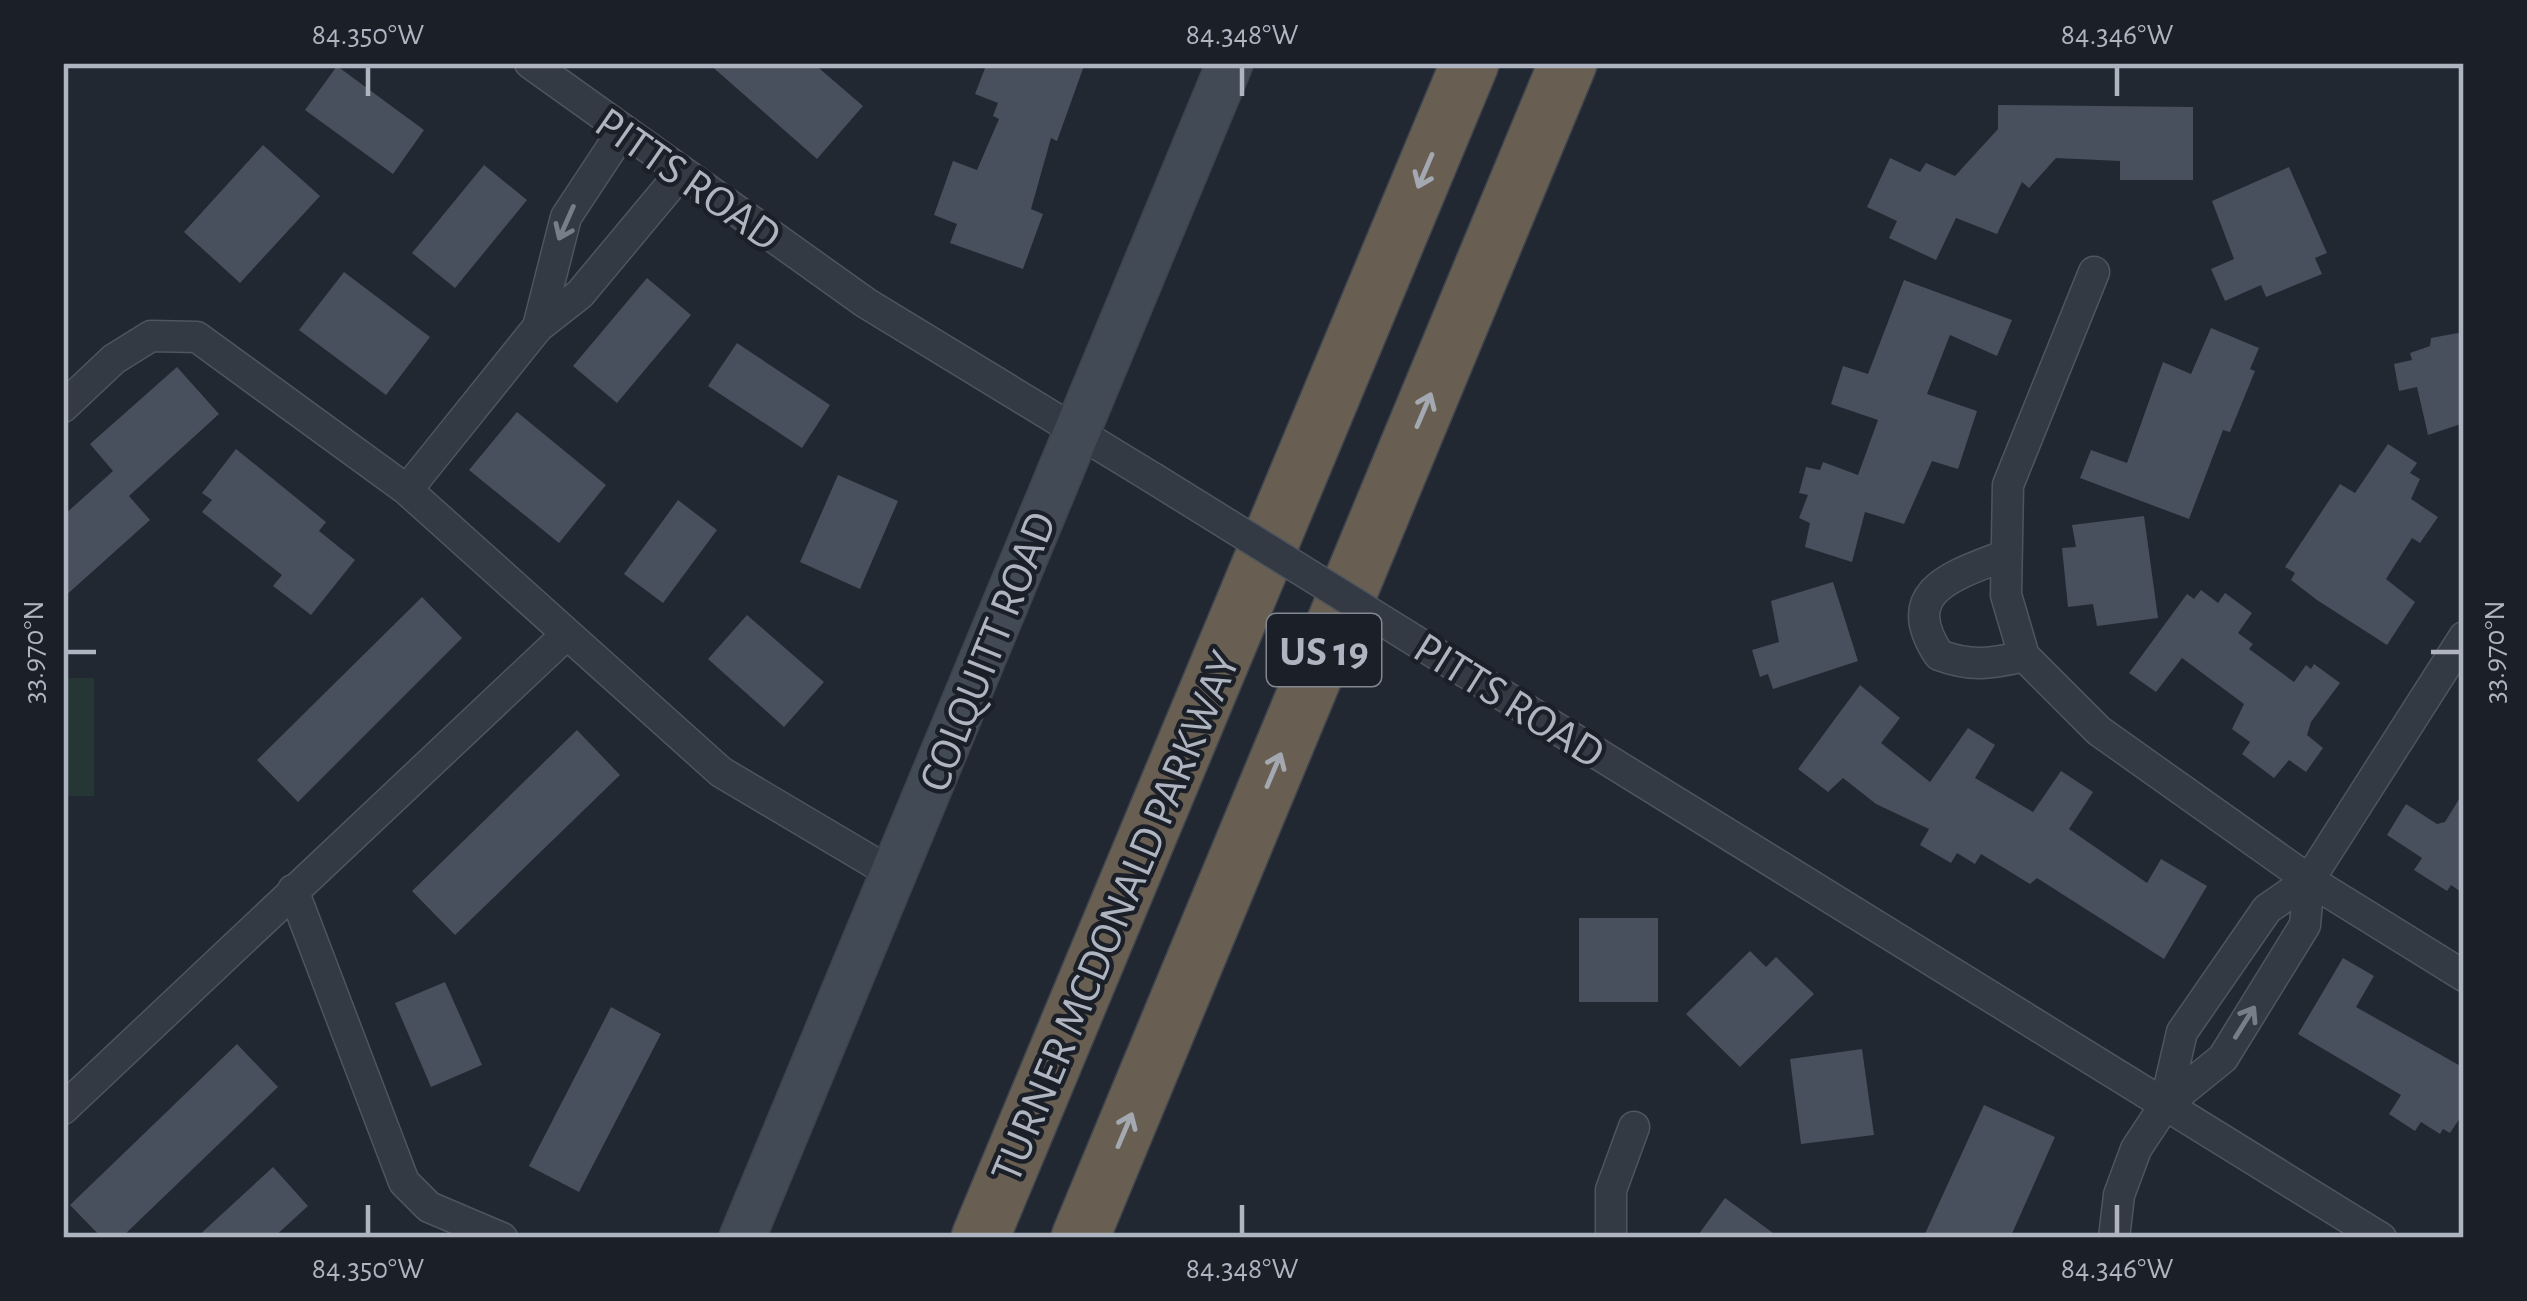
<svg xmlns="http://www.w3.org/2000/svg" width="2527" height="1301" viewBox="0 0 2527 1301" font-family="'Alegreya Sans',sans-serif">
	<rect width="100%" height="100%" fill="#212832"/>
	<path fill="#263635" d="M63,678H94V796H63Z"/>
	<path fill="#47505c" d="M708,63H813L863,106L817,159Z
		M987,63H1085L1057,141L1051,138L1031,209L1043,214L1023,269L950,243L957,224L934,215L953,161L977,170L999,119L993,116L998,103L975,94Z
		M337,66L424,130L393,174L305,110Z
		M1998,105L2193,107V180H2120V161L2056,158L2029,188L2022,182L1997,234L1956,218L1936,260L1889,238L1897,221L1867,207L1890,158L1920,172L1926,163L1955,176L1998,129Z
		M263,145L320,196L240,283L184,232Z
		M484,165L527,200L455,288L412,253Z
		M2289,167L2327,253L2315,258L2322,274L2266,297L2261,285L2225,301L2211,269L2234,259L2212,201Z
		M344,272L430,337L386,395L299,330Z
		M647,278L691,315L617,403L573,366Z
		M1904,280L2012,320L1997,356L1950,335L1927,394L1977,411L1958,469L1932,461L1904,524L1865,512L1852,562L1805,547L1810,523L1799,518L1808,495L1799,493L1806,467L1820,470L1823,462L1858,475L1878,420L1831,404L1843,366L1868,374Z
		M2211,328L2259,348L2250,369L2255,371L2230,432L2223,430L2189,519L2080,478L2091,450L2127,463L2163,362L2191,374Z
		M2458,333L2464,336V423L2428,435L2417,387L2399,391L2394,364L2412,360L2410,353L2430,346L2431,338Z
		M737,343L830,405L802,448L708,386Z
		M177,367L219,414L129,496L150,520L63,598V516L113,471L90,444Z
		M517,412L606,485L559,543L469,470Z
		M2388,444L2417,463L2410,473L2420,479L2411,499L2438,517L2420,543L2412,538L2386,579L2415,602L2387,645L2317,600L2291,580L2295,573L2285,567L2340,484L2355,493Z
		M236,449L326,522L319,531L355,560L311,615L273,586L282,575L202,512L212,500L202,493Z
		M838,475L898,501L860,589L800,562Z
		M678,500L717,530L663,603L624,574Z
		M2144,516L2158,618L2097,626L2093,604L2068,607L2062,548L2076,547L2072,525Z
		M1833,582L1858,661L1773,689L1768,674L1760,677L1752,650L1779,642L1771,601Z
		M2201,590L2218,603L2225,593L2252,613L2238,633L2253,644L2249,649L2294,682L2306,665L2311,669L2314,664L2340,683L2311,722L2307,735L2323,748L2306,772L2289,760L2274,778L2242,754L2250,742L2232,729L2244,704L2182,658L2156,692L2129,673L2187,594L2194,599Z
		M422,597L462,638L298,802L257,760Z
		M747,615L824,682L784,727L708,659Z
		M1860,685L1900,718L1881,743L1930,782L1968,728L1995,745L1975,778L2033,812L2061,771L2093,792L2069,829L2147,883L2161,859L2207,886L2164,959L2037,878L2030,884L1981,854L1975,864L1957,853L1951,863L1920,845L1929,829L1876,804L1843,778L1828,792L1798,769Z
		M577,730L620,775L455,935L412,891Z
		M2464,791V894L2451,885L2447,891L2414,870L2422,858L2387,835L2406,804L2437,824L2445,822Z
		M1579,918H1658V1002H1579Z
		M1750,951L1766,967L1776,957L1814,994L1740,1067L1686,1014Z
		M2343,958L2374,976L2356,1007L2464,1068V1112L2450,1133L2443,1129L2440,1134L2421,1122L2415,1131L2389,1114L2401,1095L2298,1034Z
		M445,982L482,1065L431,1087L395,1003Z
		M611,1007L661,1034L579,1192L529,1166Z
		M237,1044L278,1087L121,1238H102L70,1205Z
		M1862,1049L1874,1135L1801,1144L1790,1059Z
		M1984,1105L2055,1137L2010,1238H1923Z
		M273,1167L308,1206L273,1238H196Z
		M1725,1198L1780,1238H1696Z"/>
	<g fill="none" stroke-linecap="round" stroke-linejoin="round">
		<g stroke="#4e555e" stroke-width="33">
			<path id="street" d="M530,63L866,303L1153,478
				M2094,272L2008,485L2006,595L2024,656L2099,731L2309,880L2464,976
				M538,327L566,217L622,132
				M63,407L114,359L151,336L197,337L407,490L721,772L893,874
				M407,490L538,327L580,294L680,174
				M2006,555C1955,575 1896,590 1939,655C1971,667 1991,664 2024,656
				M1467,673L2381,1238
				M293,890L404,1182L429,1207L502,1238
				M2165,1105L2182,1032L2267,909L2309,880L2464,637
				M63,1109L567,634
				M1611,1238V1190L1634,1127
				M2114,1238L2119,1195L2136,1149L2165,1105L2223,1058L2305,925L2309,880"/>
		</g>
		<g stroke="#3d434d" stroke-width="48">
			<path id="secondary" d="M742,1238L1230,63"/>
		</g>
		<g stroke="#3e454e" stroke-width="60">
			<path id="highway" d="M980,1238L1470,63
				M1080,1238L1568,63"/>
		</g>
		<use href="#street" stroke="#343a43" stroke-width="30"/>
		<use href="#secondary" stroke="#424a56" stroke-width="45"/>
		<use href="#highway" stroke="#685f52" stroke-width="57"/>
		<g stroke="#4e555e" stroke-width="33" stroke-linecap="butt">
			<path id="street-bridge" d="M1153,478L1467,673"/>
		</g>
		<use href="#street-bridge" stroke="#343a43" stroke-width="30"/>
	</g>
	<defs><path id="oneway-shaft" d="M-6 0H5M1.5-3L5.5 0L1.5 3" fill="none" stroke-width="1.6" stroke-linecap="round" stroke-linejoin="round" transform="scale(3)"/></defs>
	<g stroke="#a4a8b0">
		<use href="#oneway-shaft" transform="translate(1425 171) rotate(113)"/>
		<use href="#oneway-shaft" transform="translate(1424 410) rotate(-67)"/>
		<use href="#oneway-shaft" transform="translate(1274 770) rotate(-67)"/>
		<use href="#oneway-shaft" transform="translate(1125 1130) rotate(-67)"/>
	</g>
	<g stroke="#777e88">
		<use href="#oneway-shaft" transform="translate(566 223) rotate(114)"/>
		<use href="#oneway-shaft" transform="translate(2245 1022) rotate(-58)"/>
	</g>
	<path fill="none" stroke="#aeb5c0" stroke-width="4.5" d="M368,66V96M1242,66V96M2117,66V96M66,652H96M2431,652H2461M368,1205V1235M1242,1205V1235M2117,1205V1235"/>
	<g text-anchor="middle" stroke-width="9" stroke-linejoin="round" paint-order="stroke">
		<rect fill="#1a1f28" stroke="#828892" stroke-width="3" x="1267" y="614" width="114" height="72" rx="9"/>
		<g font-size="42" font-weight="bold" fill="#aeb5c0">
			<text x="1324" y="665">US 19</text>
		</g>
		<g font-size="45" fill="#aeb5c0" stroke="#1a1f28">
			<text transform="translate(689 178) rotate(35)" y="16">PITTS ROAD</text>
			<text transform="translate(986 651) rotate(-68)" y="16">COLQUITT ROAD</text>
			<text transform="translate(1510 699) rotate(32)" y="16">PITTS ROAD</text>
			<text transform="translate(1114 916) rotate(-67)" y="16">TURNER MCDONALD PARKWAY</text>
		</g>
	</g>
	<rect width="2527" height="1301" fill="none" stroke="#1a1f28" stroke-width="132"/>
	<rect x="66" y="66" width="2395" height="1169" fill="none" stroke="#aeb5c0" stroke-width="4.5"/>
	<g font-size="30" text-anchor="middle" fill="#aeb5c0">
		<text x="368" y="44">84.350°W</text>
		<text x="1242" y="44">84.348°W</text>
		<text x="2117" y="44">84.346°W</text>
		<text transform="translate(33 652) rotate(-90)" y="10">33.970°N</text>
		<text transform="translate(2494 652) rotate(-90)" y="10">33.970°N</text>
		<text x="368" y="1278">84.350°W</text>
		<text x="1242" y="1278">84.348°W</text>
		<text x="2117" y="1278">84.346°W</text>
	</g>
</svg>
